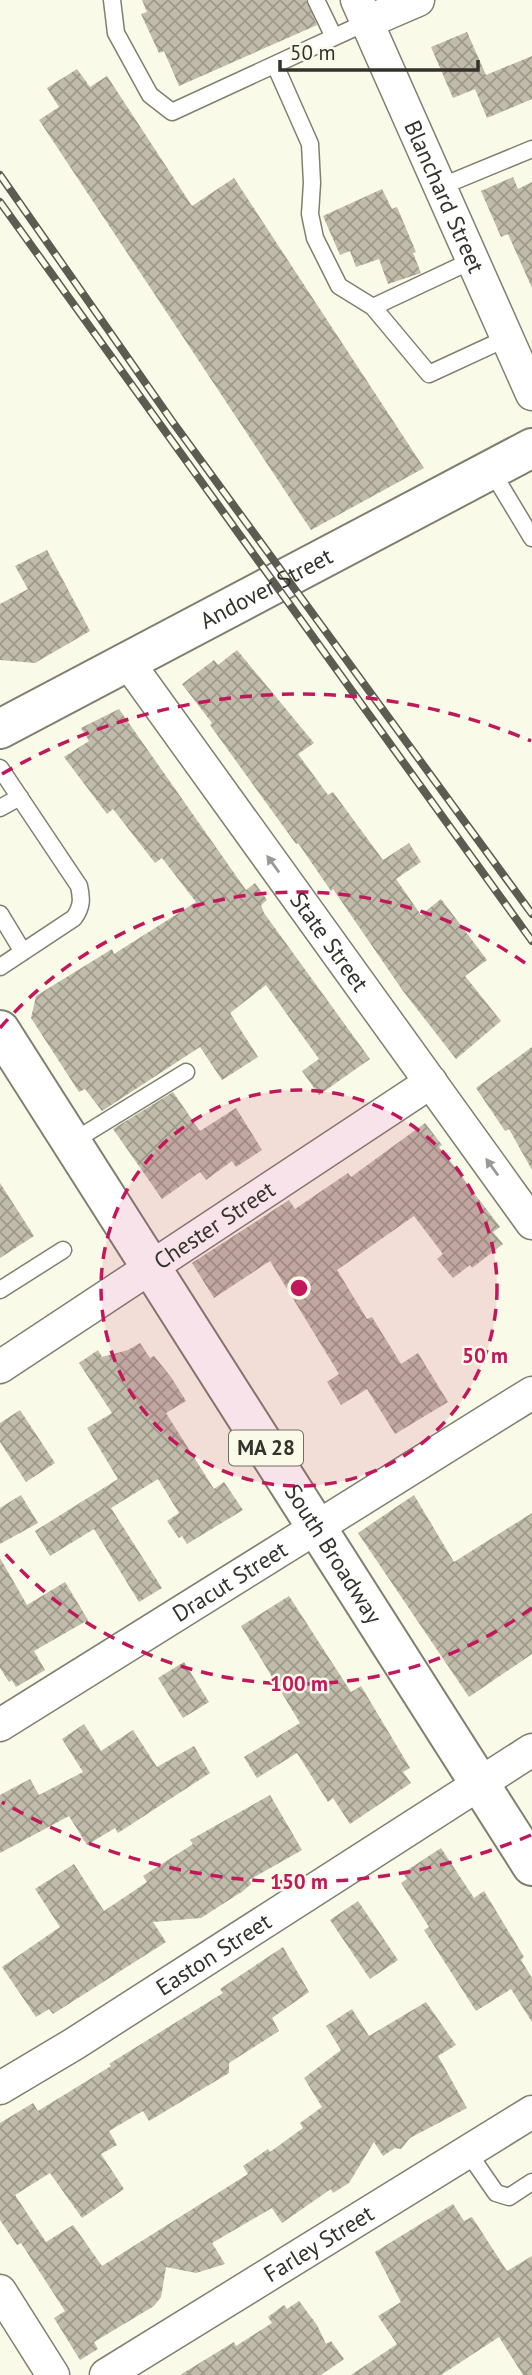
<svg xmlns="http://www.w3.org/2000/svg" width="532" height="2375" viewBox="0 0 532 2375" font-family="'PT Sans',sans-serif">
	<defs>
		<pattern id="building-cross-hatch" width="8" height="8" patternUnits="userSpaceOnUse" patternTransform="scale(1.75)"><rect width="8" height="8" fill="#c1bbaa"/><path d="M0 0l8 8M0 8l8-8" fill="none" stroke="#9d998b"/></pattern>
	</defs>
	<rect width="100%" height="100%" fill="#f9fae8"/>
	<path fill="url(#building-cross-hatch)" d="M142,0H306L317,25L179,86L164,51L159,53L141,14L147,12Z
		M467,32L486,75L532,56V99L487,118L475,89L453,98L431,47Z
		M77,69L90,87L107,76L192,206L234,178L424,468L311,530L39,120L59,107L47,88Z
		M513,177L518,189L532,182V288L508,234L501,237L481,191Z
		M382,189L392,209L397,207L416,252L413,253L421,273L388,284L379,259L356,267L350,251L340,255L323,216Z
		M47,550L90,631L35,663L0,660V604L28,589L15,566Z
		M237,650L314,743L298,754L328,795L333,792L383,860L409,843L421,862L396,879L421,915L441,899L487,960L465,976L501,1021L456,1059L403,991L333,889L331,891L298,843L296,844L210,725L212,723L182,684L214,660L218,665Z
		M119,709L246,890L255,883L267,900L261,905L264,913L370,1059L319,1095L302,1071L319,1059L266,985L230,1013L258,1057L222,1080L200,1047L102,1111L85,1089L79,1092L31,1018L36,996L112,949L114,954L196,902L162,858L155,863L113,809L107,814L64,757L89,741L81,728Z
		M532,1047V1170L509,1129L505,1131L476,1088Z
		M173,1092L200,1131L236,1108L262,1150L236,1167L232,1161L206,1180L200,1172L162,1199L113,1129Z
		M425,1123L442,1145L439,1147L500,1227L493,1232L503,1244L472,1268L470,1265L453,1278L437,1259L443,1254L414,1216L337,1270L367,1319L372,1317L401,1364L418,1353L448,1402L395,1434L367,1389L341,1405L327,1382L339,1374L270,1261L214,1298L192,1263L289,1200L295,1209L348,1173L351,1177Z
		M0,1183L34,1236L0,1258Z
		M140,1343L150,1358L154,1356L171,1377L186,1401L166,1413L214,1489L224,1482L243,1510L187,1544L182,1536L179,1538L167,1521L179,1513L158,1479L111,1508L162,1588L139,1602L94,1529L50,1556L35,1531L118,1479L87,1428L112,1413L79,1363L98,1350L102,1357L128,1350Z
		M20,1410L55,1463L26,1482L0,1442V1423Z
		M21,1495L38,1523L0,1544V1508Z
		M414,1495L454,1562L532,1513V1654L469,1697L358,1533Z
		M0,1558L27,1605L65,1582L88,1620L34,1651L45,1670L16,1687L12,1680L9,1682L0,1668Z
		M289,1596L351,1692L361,1686L410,1768L403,1772L411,1783L350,1824L333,1798L328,1802L297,1753L257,1778L244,1757L300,1723L241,1626Z
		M184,1662L209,1702L183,1718L158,1678Z
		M84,1724L101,1751L133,1730L157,1767L194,1746L210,1773L118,1833L115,1828L87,1845L69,1816L0,1853V1795L30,1779L39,1795L83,1772L62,1739Z
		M270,1795L302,1850L249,1880L251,1884L243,1891L201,1918L153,1922L166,1942L53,2014L49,2009L36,2017L2,1967L60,1927L35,1889L74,1864L104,1911L147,1882L143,1876L193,1844L190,1840Z
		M441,1848L474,1898L484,1891L524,1957L521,1960L532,1978V2022L511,1989L476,2011L424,1930L429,1927L401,1883L407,1879L403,1873Z
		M358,1901L398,1960L370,1979L330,1920Z
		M283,1947L309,1992L272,2018L279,2031L229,2063V2073L149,2121L143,2111L109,2131L117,2145L101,2154L124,2189L82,2218L50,2173L15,2195L46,2242L73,2225L102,2266L248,2174L243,2166L268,2149L270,2152L303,2128L300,2123L322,2107L304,2078L341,2050L326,2026L352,2009L369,2036L426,2002L456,2045L438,2056L467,2108L410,2138L401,2149L395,2148L383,2156L374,2142L349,2183L333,2193L331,2189L282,2223L272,2208L212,2243L225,2264L196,2273L166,2267L161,2297L154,2306L94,2342L98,2349L80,2360L54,2318L65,2311L21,2243L17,2245L0,2220V2123L33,2103L38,2111L111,2066L109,2064L223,1993L220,1989Z
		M453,2204L464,2221L472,2217L507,2271L532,2256V2375H523L499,2337L441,2375H351L397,2344L378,2316L401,2302L375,2252Z
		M299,2301L317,2325L326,2344L331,2341L344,2359L321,2375H180L234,2342L236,2346L272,2323L268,2317L284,2305L287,2309Z"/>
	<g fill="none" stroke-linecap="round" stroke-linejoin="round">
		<g stroke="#7f8070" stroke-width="19">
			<path id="service" d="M112,0L116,33L150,95L172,112L367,22
				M316,0L334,37
				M275,65L310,144L312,183L310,214L315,238L339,286L373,307L429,374L507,338
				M440,187L532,149
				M373,307L473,260
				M491,470L532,538
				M0,768L79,886C82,899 82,907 74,918L0,967
				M0,808L20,797
				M0,914L23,952
				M72,1142L186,1072
				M0,1290L63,1250
				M467,2151L496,2193L509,2197L532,2182"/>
		</g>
		<g stroke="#7f8070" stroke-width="35">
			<g id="minor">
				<path id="s1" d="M357,0L532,394"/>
				<path d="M367,22L418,0"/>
				<path id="s2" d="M127,661L532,1223"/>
				<path id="s3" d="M0,1367L431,1082"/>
				<path id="s4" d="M0,1725L532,1393"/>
				<path id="s5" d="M0,2088L74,2044L532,1750"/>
				<path d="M0,2291L53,2375"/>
				<path id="s6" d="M106,2375L532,2112"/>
			</g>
		</g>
		<g stroke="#7f8070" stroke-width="42">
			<g id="primary">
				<path id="s7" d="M0,729L532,448"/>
				<path id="s8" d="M0,1030L532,1866"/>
			</g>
		</g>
		<use href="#service" stroke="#fff" stroke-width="16"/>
		<use href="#minor" stroke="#fff" stroke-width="32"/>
		<use href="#primary" stroke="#fff" stroke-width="38"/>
		<g stroke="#5c5c53" stroke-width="8">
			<path id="rail" d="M0,175L172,421L532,914
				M0,202L532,941"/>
		</g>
		<use href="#rail" stroke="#f9fae8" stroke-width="5" stroke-dasharray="16" stroke-linecap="butt"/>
	</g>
	<defs><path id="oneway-solid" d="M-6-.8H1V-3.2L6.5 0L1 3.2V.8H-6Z" transform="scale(1.75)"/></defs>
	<g fill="#999996">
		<use href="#oneway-solid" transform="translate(273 864) rotate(-126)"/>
		<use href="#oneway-solid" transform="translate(492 1167) rotate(-126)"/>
	</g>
	<circle cx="299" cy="1288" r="198" fill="#c2185b" fill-opacity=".12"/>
	<g fill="none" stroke="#c2185b" stroke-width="3.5" stroke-dasharray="12 9">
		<circle cx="299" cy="1288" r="198"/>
		<path d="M532 1608A396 396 0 0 1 0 1548M0 1028A396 396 0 0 1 532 968"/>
		<path d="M531 1835A594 594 0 0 1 2 1802M2 774A594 594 0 0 1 531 741"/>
	</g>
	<g text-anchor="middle" stroke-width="5" stroke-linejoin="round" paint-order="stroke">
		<rect fill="#f9fae8" stroke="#6e6f64" stroke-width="2" x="229" y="1430.5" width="74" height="35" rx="5"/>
		<g font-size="21" font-weight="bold" fill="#33332c">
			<text x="266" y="1455">MA 28</text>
		</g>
		<g font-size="23" fill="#33332c" stroke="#f9fae8">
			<text dy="8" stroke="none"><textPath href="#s1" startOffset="215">Blanchard Street</textPath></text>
			<text dy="8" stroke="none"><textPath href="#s7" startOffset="301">Andover Street</textPath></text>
			<text dy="8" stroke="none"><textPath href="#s2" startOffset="346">State Street</textPath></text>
			<text dy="8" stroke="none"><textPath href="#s3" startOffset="257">Chester Street</textPath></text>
			<text dy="8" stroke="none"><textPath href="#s8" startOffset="621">South Broadway</textPath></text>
			<text dy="8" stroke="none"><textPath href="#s4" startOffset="271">Dracut Street</textPath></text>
			<text dy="8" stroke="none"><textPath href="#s5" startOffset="252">Easton Street</textPath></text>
			<text dy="8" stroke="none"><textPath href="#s6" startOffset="250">Farley Street</textPath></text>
		</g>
	</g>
	<circle cx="299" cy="1288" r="10" fill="#c2185b" stroke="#f9fae8" stroke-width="3.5"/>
	<g font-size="21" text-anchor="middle" font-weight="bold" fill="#c2185b" stroke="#f9fae8" stroke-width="5" stroke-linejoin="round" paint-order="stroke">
		<text x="485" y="1363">50 m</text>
		<text x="299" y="1691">100 m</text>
		<text x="299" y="1889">150 m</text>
	</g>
	<path d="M280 60v10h198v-10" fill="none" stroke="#33332c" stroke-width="3.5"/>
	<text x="290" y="60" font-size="21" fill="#33332c" stroke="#f9fae8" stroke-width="5" paint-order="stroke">50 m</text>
</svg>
